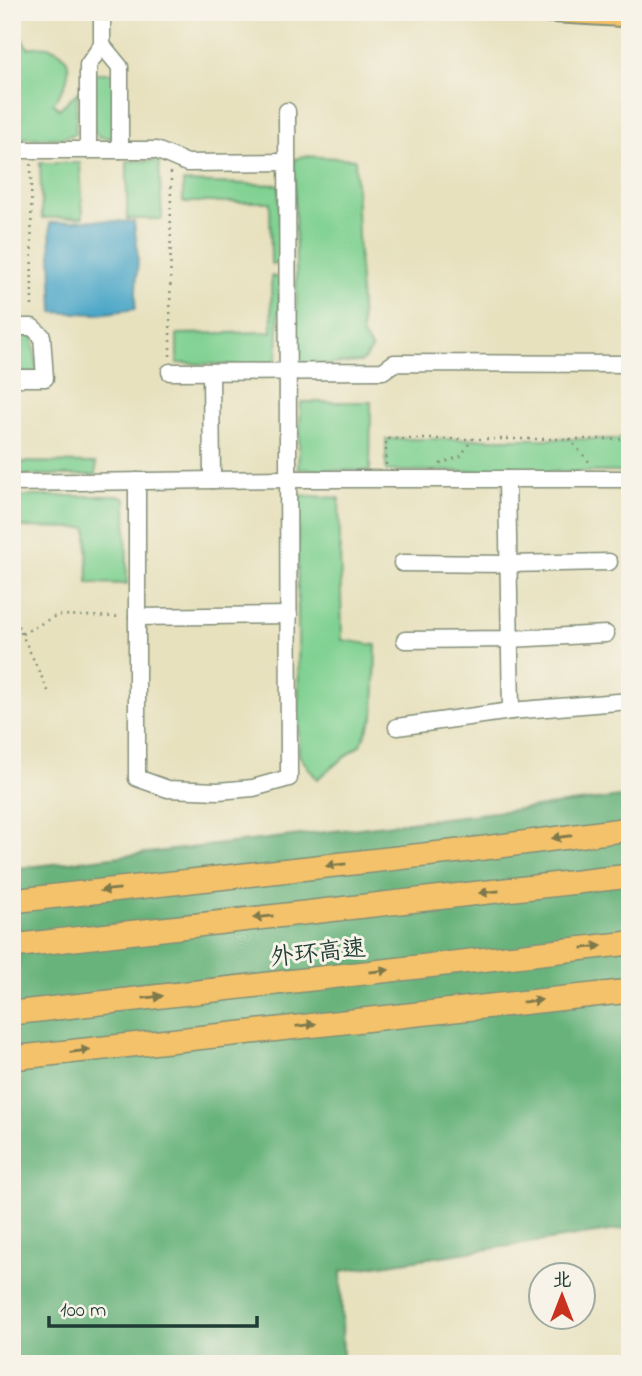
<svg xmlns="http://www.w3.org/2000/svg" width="642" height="1376" font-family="'Indie Flower','LXGW WenKai TC',sans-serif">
  <rect width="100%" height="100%" fill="#f7f3e8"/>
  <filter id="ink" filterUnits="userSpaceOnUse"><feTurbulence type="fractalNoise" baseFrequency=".0143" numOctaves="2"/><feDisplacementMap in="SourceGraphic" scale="14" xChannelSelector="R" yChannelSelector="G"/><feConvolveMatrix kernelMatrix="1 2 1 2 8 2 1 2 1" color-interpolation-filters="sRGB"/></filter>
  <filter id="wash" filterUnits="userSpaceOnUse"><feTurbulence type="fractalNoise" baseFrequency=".00686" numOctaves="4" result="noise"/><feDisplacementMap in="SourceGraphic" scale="28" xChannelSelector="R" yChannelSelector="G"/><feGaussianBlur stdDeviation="1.57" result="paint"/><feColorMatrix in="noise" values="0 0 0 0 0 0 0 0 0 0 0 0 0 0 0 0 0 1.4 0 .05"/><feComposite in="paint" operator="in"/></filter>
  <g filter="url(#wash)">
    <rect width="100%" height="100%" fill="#e7e1be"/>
    <g fill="#80d192" stroke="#508763" stroke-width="2">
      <path d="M19 34 28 48C35 47 44 45 51 48 80 57 67 87 53 103L59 109 78 92 75 134 62 138H12V35Z"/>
      <polygon points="91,73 117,73 113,138 99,137 91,127"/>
      <polygon points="303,156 355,159 362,334 372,350 362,362 298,366 294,160"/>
      <polygon points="127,161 159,161 162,219 127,219"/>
      <polygon points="40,163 80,163 83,217 42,218"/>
      <polygon points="183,182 279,185 280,264 271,264 270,202 183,202"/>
      <polygon points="271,276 280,278 277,357 271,366 177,363 177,334 272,332"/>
      <polygon points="12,336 33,336 37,374 12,373"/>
      <polygon points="301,402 371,402 370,471 298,469"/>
      <polygon points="386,439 630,439 630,472 386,471"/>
      <polygon points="12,462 96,463 96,475 12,475"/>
      <polygon points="297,495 339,498 342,640 376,645 374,716 360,745 317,779 299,755"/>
      <polygon points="12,496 119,496 126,499 127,584 88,583 87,528 12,527"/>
    </g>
    <polygon fill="#68b37c" stroke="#447858" stroke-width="2" points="630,796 630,1228 341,1271 343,1364 12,1364 12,869"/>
    <polygon fill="#48a6c7" stroke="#34727e" stroke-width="2" points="86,220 134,222 138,257 135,309 99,314 53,312 50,223"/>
  </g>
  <g filter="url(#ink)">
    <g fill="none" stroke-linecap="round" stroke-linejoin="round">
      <g stroke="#838f79" stroke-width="19">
        <g id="minor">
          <polyline points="102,45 120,67 120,150"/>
          <polyline points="12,150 156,150 187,163 287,162"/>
          <polyline points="88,150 88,65 102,45 102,12"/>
          <polyline points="12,327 32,327 42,336 45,378 12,378"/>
          <polyline points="170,372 383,371 394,363 630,364"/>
          <polyline points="211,372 212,480"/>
          <polyline points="507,479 511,711"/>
          <polyline points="137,481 137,778 168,789 218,791 253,788 289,778 287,111"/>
          <polyline points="12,483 288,479 630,479"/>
          <polyline points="402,563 508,564 609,562"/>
          <polyline points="137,617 289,615"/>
          <polyline points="405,640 510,639 606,634"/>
          <polyline points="397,727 511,711 630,701"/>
        </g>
      </g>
      <g stroke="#838f79" stroke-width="23">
        <polyline id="major" points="544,12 630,17"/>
      </g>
      <g stroke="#838f79" stroke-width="26">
        <g id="highway">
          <polyline points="12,901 469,850 630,829"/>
          <polyline points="12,946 630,876"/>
          <polyline points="12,1013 630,943"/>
          <polyline points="12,1058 630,991"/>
        </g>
      </g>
      <g stroke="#838f79" stroke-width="2.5" stroke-dasharray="2 5" stroke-linecap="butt">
        <polyline points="31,164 32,311"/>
        <polyline points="170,356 171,170"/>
        <polyline points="569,439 592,465"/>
        <polyline points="440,464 461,456 472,439"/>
        <polyline points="386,465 386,439 630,439"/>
        <polyline points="12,613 50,695"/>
        <polyline points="22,634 57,615 122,617"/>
      </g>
      <use href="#minor" stroke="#fff" stroke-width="16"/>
      <use href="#major" stroke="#f3c26a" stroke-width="19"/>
      <use href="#highway" stroke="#f3c26a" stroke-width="23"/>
    </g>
    <defs><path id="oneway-solid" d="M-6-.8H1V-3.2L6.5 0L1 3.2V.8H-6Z" transform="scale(1.75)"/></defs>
    <g fill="#7e794c">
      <use href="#oneway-solid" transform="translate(562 837) rotate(173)"/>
      <use href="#oneway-solid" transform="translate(336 865) rotate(174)"/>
      <use href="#oneway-solid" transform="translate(110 890) rotate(174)"/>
      <use href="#oneway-solid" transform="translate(489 892) rotate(174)"/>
      <use href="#oneway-solid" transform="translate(263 917) rotate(174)"/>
      <use href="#oneway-solid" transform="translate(592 947) rotate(-6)"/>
      <use href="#oneway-solid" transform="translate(379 971) rotate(-6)"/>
      <use href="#oneway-solid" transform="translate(153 997) rotate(-6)"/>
      <use href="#oneway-solid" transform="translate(532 1001) rotate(-6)"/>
      <use href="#oneway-solid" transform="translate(306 1025) rotate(-7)"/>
      <use href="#oneway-solid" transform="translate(80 1051) rotate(-7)"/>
    </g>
  </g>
  <g text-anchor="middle" stroke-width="6" stroke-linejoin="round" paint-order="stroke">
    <g font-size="24" fill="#1f3d34" stroke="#f7f3e8">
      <text transform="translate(318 952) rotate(-6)" y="8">外环高速</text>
    </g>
  </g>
  <rect width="642" height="1376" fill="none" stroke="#f7f3e8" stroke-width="42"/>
  <g transform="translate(562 1296)"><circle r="33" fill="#f7f3e8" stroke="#a1aaa0" stroke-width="2"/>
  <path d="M0-5L12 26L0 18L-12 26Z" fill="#c8321e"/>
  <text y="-10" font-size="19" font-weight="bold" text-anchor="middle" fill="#1f3d34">北</text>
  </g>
  <path d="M49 1316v10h208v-10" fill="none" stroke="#1f3d34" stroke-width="3.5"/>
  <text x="60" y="1316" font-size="21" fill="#1f3d34" stroke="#f7f3e8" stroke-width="5" paint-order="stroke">100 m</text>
</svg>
